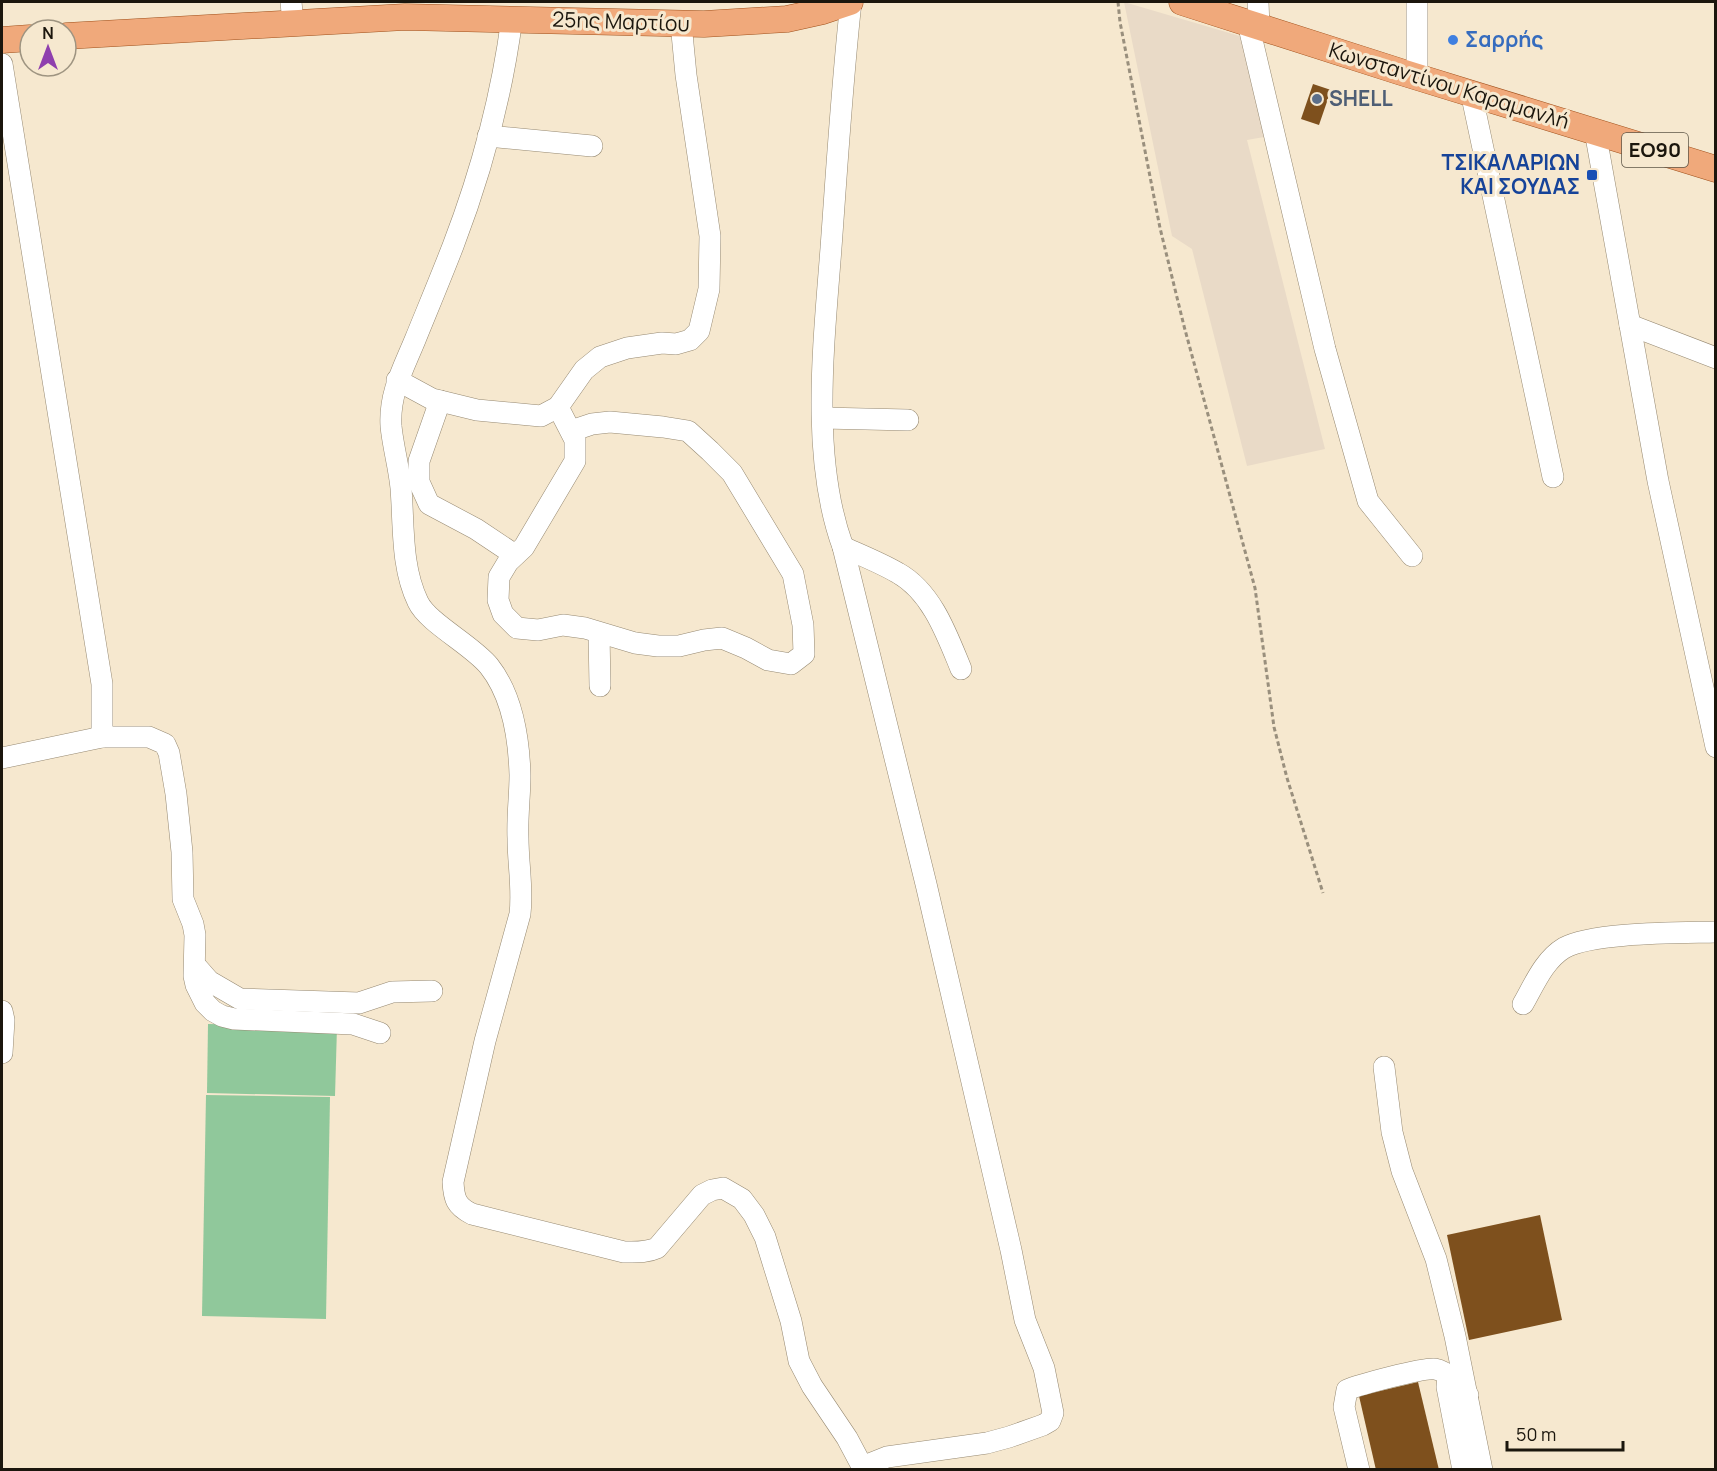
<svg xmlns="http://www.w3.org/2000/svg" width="1717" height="1471" font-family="Manrope,sans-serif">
  <rect width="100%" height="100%" fill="#f6e8cf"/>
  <polygon fill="#e9dac7" points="1124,2 1243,37 1264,137 1247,140 1325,449 1247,466 1192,249 1172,236"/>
  <g fill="#90c89b">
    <polygon points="208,1024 337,1027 335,1096 207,1093"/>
    <polygon points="206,1095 330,1097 326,1319 202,1316"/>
  </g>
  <g fill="#7e501d">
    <polygon points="1313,84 1331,90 1319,125 1301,119"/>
    <polygon points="1540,1215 1562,1320 1469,1340 1447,1235"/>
    <polygon points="1418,1382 1439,1470 1376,1470 1359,1396"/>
  </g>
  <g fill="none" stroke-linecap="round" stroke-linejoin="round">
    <g stroke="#968972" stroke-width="22">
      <g id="minor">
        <polyline points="291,2 293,23"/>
        <path d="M851 2C842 83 837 166 831 248 824 342 810 457 843 547L926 884 1011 1250 1025 1320 1044 1368 1053 1413 1050 1421 1043 1425 1009 1437 987 1443 887 1457 862 1467"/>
        <polyline points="1258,2 1259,27"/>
        <polyline points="1417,2 1417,77"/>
        <path d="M512 18C502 95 481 173 453 246 441 277 428 308 415 340 403 369 389 394 391 426 393 447 399 467 401 488 404 526 401 567 418 602 428 623 472 645 489 666 512 695 519 739 520 775 520 796 517 817 518 838 518 864 523 888 520 914L485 1041 453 1182C454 1199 456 1206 472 1214L624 1252C636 1252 646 1253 657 1248L702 1195 712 1190 723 1188 742 1199 754 1215 765 1237 791 1321 799 1361 812 1386 847 1438 864 1470"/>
        <polyline points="1248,23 1325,349 1368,501 1412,556"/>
        <polyline points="2,64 102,684 102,737"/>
        <polyline points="1471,92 1553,477"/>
        <polyline points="1595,131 1658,481 1716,747"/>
        <polyline points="488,136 592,146"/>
        <polyline points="1630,325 1716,358"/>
        <polyline points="397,380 432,399 477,410 541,416 558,407 584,370 600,357 627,348 662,343 676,344 690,340 699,331 709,289 710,236 686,75 681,23"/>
        <polyline points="440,401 419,461 419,482 429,504 476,529 515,555"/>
        <polyline points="558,407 575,440 575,461 524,547 508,562 499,577 498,600 503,614 517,628 538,630 563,625 585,628 635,643 658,646 679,646 704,640 722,638 746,648 768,660 791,664 804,654 803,625 793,574 732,473 710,451 688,431 663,427 610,422 592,424 571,431"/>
        <polyline points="823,418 908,420"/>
        <path d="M843 547C861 555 881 563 898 573 932 592 947 635 961 669"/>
        <polyline points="599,633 600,686"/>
        <polyline points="2,758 102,737 149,737 165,744 169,753 176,794 182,852 183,899 193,924 195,935 194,976 196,985 205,1003 213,1011 222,1016 234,1019 353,1024 380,1033"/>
        <polyline points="195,965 209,981 240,999 359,1003 392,992 432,991"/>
        <path d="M1523 1004C1534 985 1544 960 1564 948 1593 932 1679 933 1716 932"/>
        <polyline points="2,1011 4,1020 2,1053"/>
        <polyline points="1384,1067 1392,1132 1402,1171 1436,1259 1455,1336 1482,1470"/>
        <polyline points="1448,1376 1447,1387 1463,1470"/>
        <path d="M1359 1470 1344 1407 1347 1390C1358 1385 1425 1367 1435 1369 1449 1372 1459 1385 1468 1395"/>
      </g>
    </g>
    <g stroke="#9f501b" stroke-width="27">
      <g id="major">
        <polyline points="1182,2 1401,72 1716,169"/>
        <polyline points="66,36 405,17 704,24 787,19 823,11 850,2"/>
        <polyline points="2,40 30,38"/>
      </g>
    </g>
    <polyline stroke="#998f7d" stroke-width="3" stroke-dasharray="4.5 3" stroke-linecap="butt" points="1118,2 1120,22 1160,228 1184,326 1255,588 1274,727 1287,778 1323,893"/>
    <use href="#minor" stroke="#fff" stroke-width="21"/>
    <use href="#major" stroke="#f0a97b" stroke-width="26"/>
  </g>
  <circle fill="#3f7fe0" stroke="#f6e8cf" stroke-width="2" cx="1453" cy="40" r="6"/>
  <circle fill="#5c6f8a" stroke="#f6e8cf" stroke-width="2" cx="1317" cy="99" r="6"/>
  <rect fill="#1a4fb4" stroke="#f6e8cf" stroke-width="2" x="1586" y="169" width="12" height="12" rx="3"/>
  <g text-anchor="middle" stroke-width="6" stroke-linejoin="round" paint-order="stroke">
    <rect fill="#f6e8cf" stroke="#5d5547" stroke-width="1.5" x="1622" y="133" width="66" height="34" rx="4.5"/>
    <g font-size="20" font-weight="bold" fill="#1b160d">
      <text x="1655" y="157">ΕΟ90</text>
    </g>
    <g font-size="21" fill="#1b160d" stroke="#f6e8cf">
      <text transform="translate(621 22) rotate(2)" y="7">25ης Μαρτίου</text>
      <text transform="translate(1449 86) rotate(17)" y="7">Κωνσταντίνου Καραμανλή</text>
    </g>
    <g font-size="21" font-weight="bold" fill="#366cbe" stroke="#f6e8cf" text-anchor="start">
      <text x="1465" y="47">Σαρρής</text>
    </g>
    <g font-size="21" font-weight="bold" fill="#4e5e75" stroke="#f6e8cf" text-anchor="start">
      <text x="1329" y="106">SHELL</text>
    </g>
    <g font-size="21" font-weight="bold" fill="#164399" stroke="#f6e8cf" text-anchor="end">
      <text x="1580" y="170">ΤΣΙΚΑΛΑΡΙΩΝ<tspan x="1580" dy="24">ΚΑΙ ΣΟΥΔΑΣ</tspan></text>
    </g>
  </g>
  <rect width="1717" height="1471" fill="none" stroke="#1b160d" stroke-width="6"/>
  <g transform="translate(48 48)"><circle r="28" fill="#f6e8cf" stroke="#9e9481" stroke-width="1.5"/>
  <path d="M0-4.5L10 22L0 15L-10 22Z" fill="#8f3fae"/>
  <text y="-9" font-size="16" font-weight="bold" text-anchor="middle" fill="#1b160d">N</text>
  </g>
  <path d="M1507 1441v9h116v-9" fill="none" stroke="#1b160d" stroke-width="3"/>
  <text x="1516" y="1441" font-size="18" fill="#1b160d" stroke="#f6e8cf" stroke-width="4.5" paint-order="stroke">50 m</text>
</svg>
